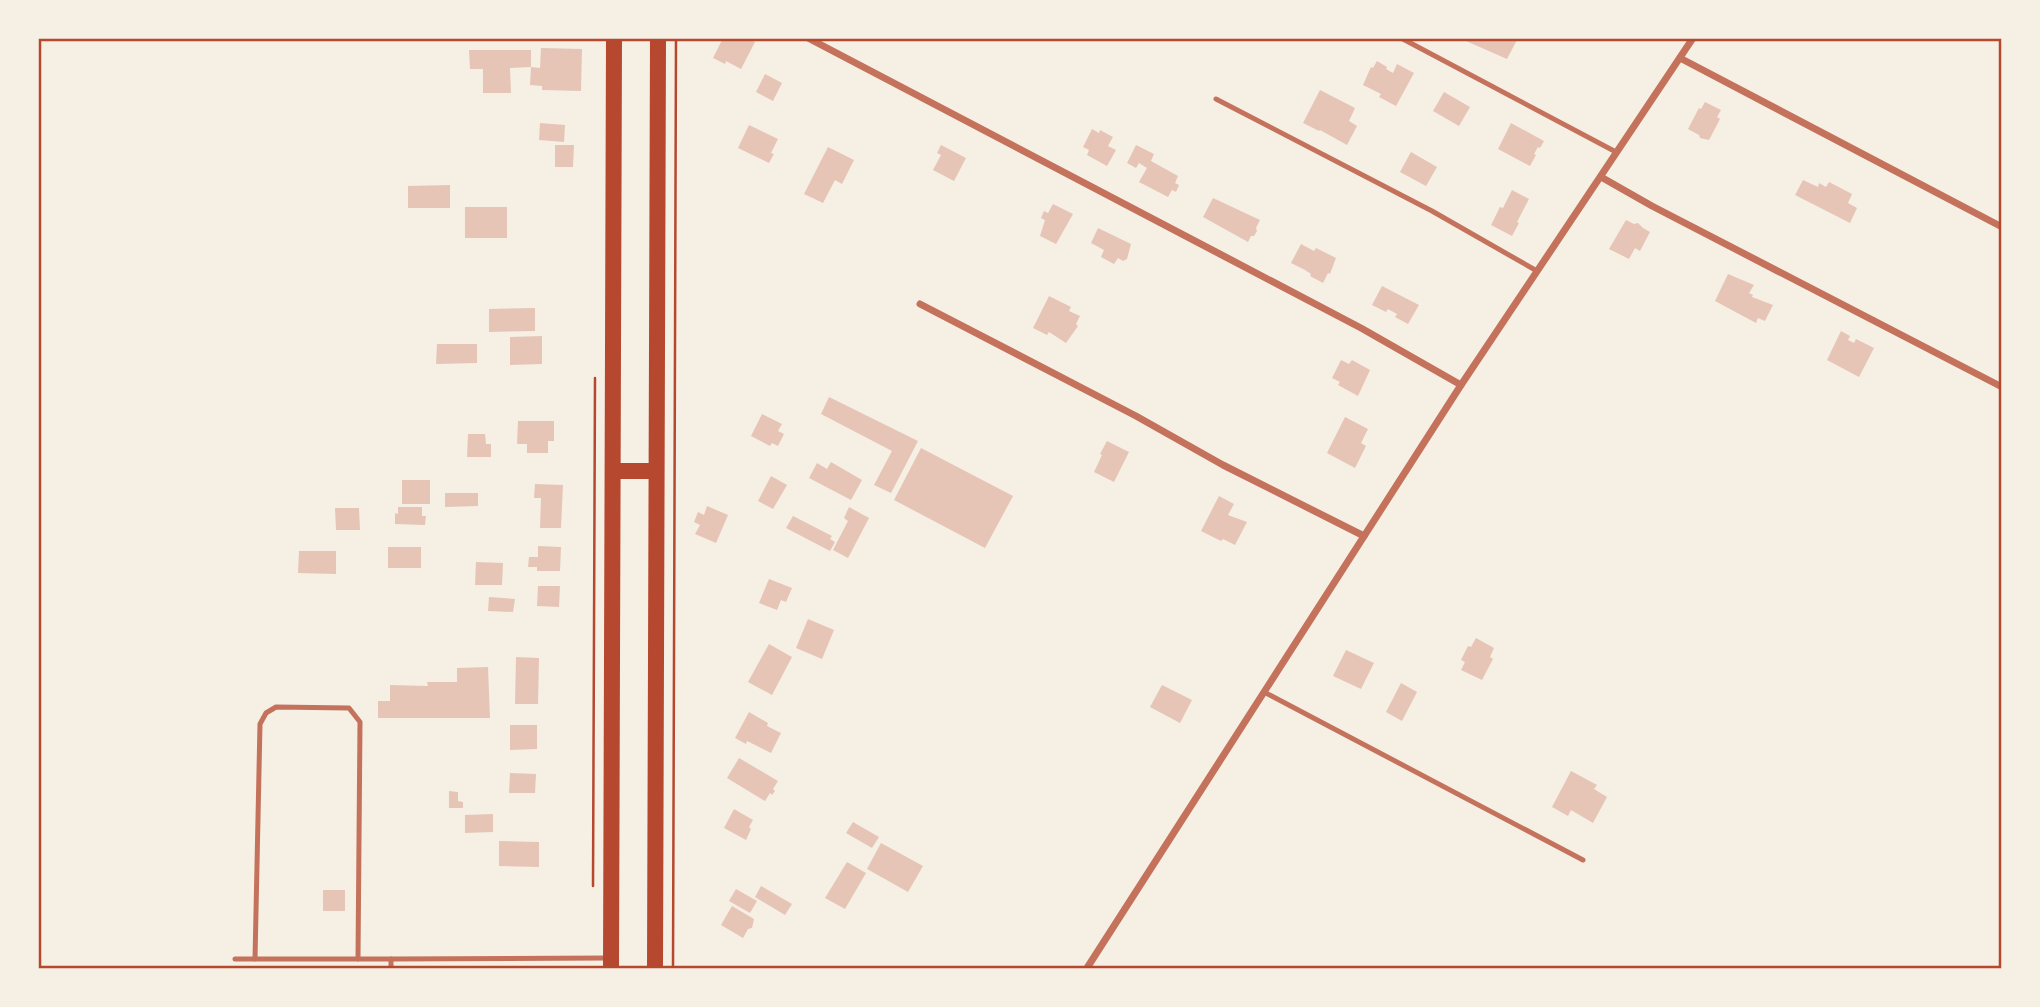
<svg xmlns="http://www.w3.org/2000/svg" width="2040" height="1007" font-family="'Roboto Condensed',sans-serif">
  <rect width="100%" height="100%" fill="#f6efe4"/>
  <g fill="#e6c5b7">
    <polygon points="723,38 748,38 755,42 741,69 726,61 725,64 713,58"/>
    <polygon points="1467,38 1518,38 1507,59 1466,41"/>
    <polygon points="541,48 582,49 581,91 542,90 542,86 530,85 531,67 540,68"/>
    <polygon points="469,50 531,50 531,67 510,68 511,93 483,93 483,69 470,69"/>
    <polygon points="1377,61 1387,67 1386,69 1393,73 1397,64 1414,73 1396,106 1379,97 1381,94 1363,85 1371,67 1373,68"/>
    <polygon points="765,74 782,83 773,101 756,92"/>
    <polygon points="1320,90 1355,108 1349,121 1357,126 1347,145 1320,130 1319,131 1303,123"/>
    <polygon points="1444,92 1470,107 1459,126 1433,111"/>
    <polygon points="1705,102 1721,110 1717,117 1720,119 1709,140 1700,138 1699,135 1688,129 1699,108 1701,109"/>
    <polygon points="540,123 565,125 564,142 539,140"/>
    <polygon points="1511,123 1544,141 1540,148 1538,147 1534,154 1536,155 1530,166 1498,149"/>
    <polygon points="749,125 778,139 771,153 774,154 769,163 738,148"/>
    <polygon points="1092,129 1099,133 1100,130 1113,137 1108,146 1116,150 1107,166 1087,155 1089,150 1083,147"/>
    <polygon points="555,145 574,145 573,167 555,167"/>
    <polygon points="941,145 966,158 954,181 933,170 941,155 937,153"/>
    <polygon points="1136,145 1154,154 1151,161 1178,176 1175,183 1179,185 1176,192 1172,190 1168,197 1139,182 1147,168 1139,163 1136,168 1127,163"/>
    <polygon points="828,147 854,160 842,184 835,180 823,203 804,194"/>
    <polygon points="1411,152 1437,167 1426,186 1400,172"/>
    <polygon points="1803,180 1818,187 1819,183 1826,187 1829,182 1852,194 1848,203 1857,208 1850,223 1795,195"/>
    <polygon points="450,185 450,208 408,208 408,186"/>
    <polygon points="1512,190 1529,199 1517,222 1519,223 1512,236 1491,225 1500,207 1503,208"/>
    <polygon points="1213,198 1260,220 1256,228 1257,231 1254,236 1251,236 1248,242 1203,217"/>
    <polygon points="1053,204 1073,214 1056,244 1040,236 1045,220 1041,218 1044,211 1048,213"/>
    <rect x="465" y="207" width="42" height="31"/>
    <polygon points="1626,220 1634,224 1638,223 1643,228 1650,232 1640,251 1635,248 1629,259 1609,249"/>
    <polygon points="1098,228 1131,244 1127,259 1123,261 1118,258 1114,264 1101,257 1104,250 1091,243"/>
    <polygon points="1301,244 1314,251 1316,248 1336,258 1330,274 1328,273 1323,283 1310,276 1311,274 1305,270 1291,263"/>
    <polygon points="1728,274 1754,285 1749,293 1753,295 1752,297 1773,305 1765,321 1758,318 1756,323 1715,301"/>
    <polygon points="1382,286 1419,305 1408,324 1395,317 1397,314 1388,309 1386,312 1372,305"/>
    <polygon points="1049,296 1071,307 1069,311 1080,316 1076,324 1078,326 1066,343 1049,332 1047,335 1033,328"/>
    <polygon points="535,308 535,331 489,332 489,309"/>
    <polygon points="1841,331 1850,336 1848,340 1854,343 1856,339 1874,348 1859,377 1827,360"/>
    <polygon points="542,336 542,364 510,365 510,337"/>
    <polygon points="437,344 477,344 477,363 436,364"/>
    <polygon points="1341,360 1349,364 1352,360 1370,370 1358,396 1338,385 1340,382 1332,378"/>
    <polygon points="829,397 918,441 891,493 874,485 892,451 821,414"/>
    <polygon points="762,414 782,424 778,431 784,434 778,446 772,443 770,446 751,436"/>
    <polygon points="1345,417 1368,429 1361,443 1366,446 1355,468 1327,453"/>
    <polygon points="518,421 554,421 554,441 548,441 548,453 527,453 527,444 517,444"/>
    <polygon points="468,434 485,434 486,444 491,444 491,457 467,457"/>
    <polygon points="1107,441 1129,452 1114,482 1094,472 1102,455 1100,454"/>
    <polygon points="921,448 1013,496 985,548 894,500"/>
    <polygon points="831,462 862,480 851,500 809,478 817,463 827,469"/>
    <polygon points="771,476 787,485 773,509 758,501"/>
    <rect x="402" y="480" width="28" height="24"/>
    <polygon points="535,484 563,485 561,528 540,528 541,498 534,498"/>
    <polygon points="445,493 478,493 478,506 445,507"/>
    <polygon points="1219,496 1234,504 1228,515 1247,522 1235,545 1223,539 1221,541 1201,531"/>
    <polygon points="707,506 728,515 716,543 695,534 700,525 694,522 698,512 704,515"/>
    <polygon points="398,507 422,507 422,516 426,516 425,525 395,524 395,513 398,514"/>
    <polygon points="849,507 869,518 848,558 833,550 848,521 844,518"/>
    <polygon points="335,508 359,508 360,530 336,530"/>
    <polygon points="793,516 832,536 830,539 835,542 830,551 786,528"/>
    <polygon points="538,546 561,547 560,571 537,571 537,567 528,567 529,557 538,557"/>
    <rect x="388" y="547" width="33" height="21"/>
    <polygon points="299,551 336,551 336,574 298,573"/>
    <polygon points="476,562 503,563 502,585 475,585"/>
    <polygon points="769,579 792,588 786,602 781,600 777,610 759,603"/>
    <polygon points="538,586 560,586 559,607 537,606"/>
    <polygon points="489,597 515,599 513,612 488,611"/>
    <polygon points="808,619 834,630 822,659 796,648"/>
    <polygon points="1476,638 1494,648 1490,657 1493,659 1482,680 1461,670 1465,662 1461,660 1468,646 1471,647"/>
    <polygon points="769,644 792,657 772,695 748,682"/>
    <polygon points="1346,650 1374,663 1361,689 1333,676"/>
    <polygon points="516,657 539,658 538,704 515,704"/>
    <polygon points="488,667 490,718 378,718 378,701 390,701 390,685 428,686 427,682 457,682 457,668"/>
    <polygon points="1401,683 1417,692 1402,721 1386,712"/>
    <polygon points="1162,685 1192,700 1180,723 1150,707"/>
    <polygon points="749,712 768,723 767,726 781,733 771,753 747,741 746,744 735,738"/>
    <polygon points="510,725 537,725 537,749 510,750"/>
    <polygon points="739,758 778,781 773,789 775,791 772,795 770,793 765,801 727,778"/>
    <polygon points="1571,771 1597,785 1594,789 1607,797 1593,823 1571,810 1568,816 1552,807"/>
    <polygon points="510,773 536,774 535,793 509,793"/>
    <polygon points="449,791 458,792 458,801 463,802 463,808 449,808"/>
    <polygon points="734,809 753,820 749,827 751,829 746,840 724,828"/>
    <polygon points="493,814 493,832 465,833 465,815"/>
    <polygon points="853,822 879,837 872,848 846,833"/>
    <polygon points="499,841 539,842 539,867 499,866"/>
    <polygon points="881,843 923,866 908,892 867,869"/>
    <polygon points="847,862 866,873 845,909 825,898"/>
    <polygon points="761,886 792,904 785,915 755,897"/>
    <polygon points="736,889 757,901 750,913 729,901"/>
    <rect x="323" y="890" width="22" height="21"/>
    <polygon points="732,906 754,919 752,928 748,929 743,938 721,925"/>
  </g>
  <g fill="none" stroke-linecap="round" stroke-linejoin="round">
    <g stroke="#b5482f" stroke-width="2.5">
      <polyline points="593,886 595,378"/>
      <polyline points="673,968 676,38"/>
    </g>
    <g stroke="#c5725c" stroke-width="5">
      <polyline points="1401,38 1616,152"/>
      <polyline points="1216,99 1432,211 1537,271"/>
      <polyline points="1264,692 1583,860"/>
      <polyline points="235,959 391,959"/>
      <polyline points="255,959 260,724 266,713 276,707 349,708 360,722 358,959"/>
      <polyline points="391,968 391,959 609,958"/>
    </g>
    <g stroke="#c5725c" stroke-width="7">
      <polyline points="808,38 1361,328 1461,385"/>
      <polyline points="1680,58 2002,227"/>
      <polyline points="1601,177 1652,206 2002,387"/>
      <polyline points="920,304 1136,416 1223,465 1364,536"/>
      <polyline points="1087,968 1461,385 1693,38"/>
    </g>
    <g stroke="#b5482f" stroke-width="16">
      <polyline points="613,471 656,471"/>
      <polyline points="611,968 614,38"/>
      <polyline points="655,968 658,38"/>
    </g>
  </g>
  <rect width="2040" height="1007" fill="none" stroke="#f6efe4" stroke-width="80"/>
  <rect x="40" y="40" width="1960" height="927" fill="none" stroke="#b5482f" stroke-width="2.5"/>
</svg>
